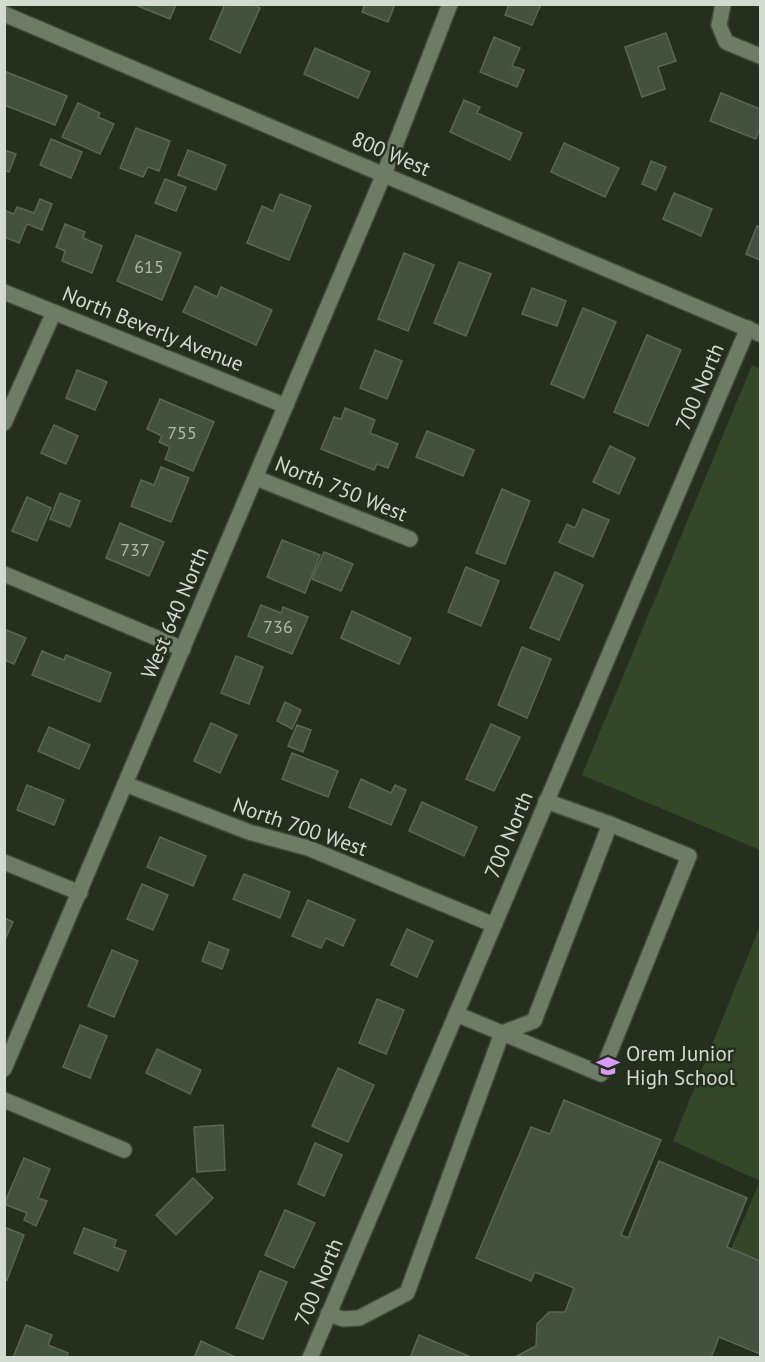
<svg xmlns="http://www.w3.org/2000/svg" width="765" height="1362" font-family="'PT Sans',sans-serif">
  <rect width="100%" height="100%" fill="#242f1e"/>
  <g fill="#354729">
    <polygon points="752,365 760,369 760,850 582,775"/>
    <polygon points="760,926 760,1268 728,1256 760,1181 673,1141"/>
  </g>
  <g fill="#45513f" stroke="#5a6653" stroke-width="1.5">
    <polygon points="133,4 176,4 170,19"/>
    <polygon points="225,4 253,4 260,8 240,53 210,39"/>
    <polygon points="365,4 395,4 388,22 362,12"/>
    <polygon points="509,4 541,4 532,25 505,15"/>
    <polygon points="666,33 676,61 658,67 665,89 642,97 625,47"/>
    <polygon points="494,37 520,48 512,66 524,70 517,87 480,72"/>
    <polygon points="315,48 370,72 358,98 304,74"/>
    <polygon points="4,71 67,96 55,125 4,105"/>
    <polygon points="721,93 760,109 760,127 756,139 710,121"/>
    <polygon points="464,100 480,107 477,113 522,133 510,160 450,132"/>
    <polygon points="78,103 100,113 98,117 114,124 100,154 62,137"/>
    <polygon points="136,128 170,141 159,171 148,167 143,177 120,168"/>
    <polygon points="51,139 82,152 71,178 40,165"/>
    <polygon points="564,143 619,168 605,197 551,172"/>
    <polygon points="4,150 16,154 9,172 4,170"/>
    <polygon points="188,150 226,165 216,190 178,175"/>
    <polygon points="651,161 666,167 656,190 642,184"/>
    <polygon points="165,179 186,187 176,211 155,203"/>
    <polygon points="674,193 712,209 701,236 663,219"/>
    <polygon points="280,194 311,206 289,260 247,243 262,206 273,211"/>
    <polygon points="40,199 52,204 42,230 27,224 19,243 4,237 4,210 14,214 17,207 34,213"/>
    <polygon points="65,224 85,232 83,238 102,246 92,273 62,261 65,251 56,247"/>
    <polygon points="757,226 760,227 760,260 746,254"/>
    <polygon points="136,235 181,253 162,300 117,281"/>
    <polygon points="404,253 434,265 408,331 378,319"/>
    <polygon points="459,262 491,274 466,336 434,323"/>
    <polygon points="195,286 217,297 221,287 272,310 256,345 183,312"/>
    <polygon points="532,288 566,301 557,326 522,314"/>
    <polygon points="583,308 616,322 584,398 551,384"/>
    <polygon points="647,335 681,350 648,426 614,412"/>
    <polygon points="375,350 402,361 387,399 360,388"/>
    <polygon points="77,370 107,382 95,410 66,398"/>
    <polygon points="160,399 214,422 193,471 165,459 170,447 159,442 162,436 147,429"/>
    <polygon points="345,408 375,420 370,433 398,444 388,468 377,464 374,470 321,449 334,417 341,419"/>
    <polygon points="54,425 78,436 66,464 41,453"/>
    <polygon points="427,431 474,450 463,476 416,457"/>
    <polygon points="610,446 635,458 619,494 593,482"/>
    <polygon points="161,467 189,478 171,522 131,506 141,480 154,485"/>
    <polygon points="502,489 530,501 505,564 476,553"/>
    <polygon points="60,493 80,501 70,527 50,519"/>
    <polygon points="27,497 51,508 37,541 12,531"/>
    <polygon points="583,509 609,520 593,557 559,542 567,524 575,528"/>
    <polygon points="120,523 164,542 149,576 106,558"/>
    <polygon points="282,540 320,555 305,593 267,577"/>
    <polygon points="324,552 353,564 341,591 312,579"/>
    <polygon points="466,567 499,581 481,626 448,612"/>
    <polygon points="555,572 583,585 559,640 530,628"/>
    <polygon points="261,605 281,613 283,607 308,617 292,654 248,636"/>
    <polygon points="352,611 411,638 399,664 341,638"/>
    <polygon points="4,629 26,638 14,664 4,660"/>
    <polygon points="522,647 551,659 527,718 498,705"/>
    <polygon points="42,651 64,660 66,655 111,673 100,702 32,675"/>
    <polygon points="236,656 263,667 249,704 221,693"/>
    <polygon points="285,702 301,710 292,729 277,721"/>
    <polygon points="211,723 237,735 220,773 194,761"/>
    <polygon points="491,724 520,737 494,791 466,779"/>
    <polygon points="297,725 311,730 303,752 288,746"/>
    <polygon points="49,727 90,745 79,769 38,751"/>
    <polygon points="292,753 338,771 328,797 282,779"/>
    <polygon points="361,779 391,793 395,785 406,790 391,825 349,807"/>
    <polygon points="27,785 64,800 54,825 17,810"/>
    <polygon points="422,802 477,827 464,856 409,831"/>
    <polygon points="160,837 206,856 193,886 147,867"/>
    <polygon points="244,874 290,892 280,918 233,899"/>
    <polygon points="142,884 168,895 153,930 127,919"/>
    <polygon points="308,900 355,920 343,946 326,938 321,948 292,936"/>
    <polygon points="4,918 13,922 4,942"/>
    <polygon points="407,929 433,941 417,977 391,965"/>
    <polygon points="209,942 229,950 222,969 202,961"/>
    <polygon points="112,950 138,961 114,1017 88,1006"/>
    <polygon points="377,999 404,1010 386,1054 359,1043"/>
    <polygon points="80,1025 107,1036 90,1078 63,1067"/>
    <polygon points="157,1049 201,1070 190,1094 146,1073"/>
    <polygon points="338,1068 374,1085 348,1142 312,1126"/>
    <polygon points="564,1100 661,1140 621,1235 628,1238 659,1161 747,1198 727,1247 760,1261 760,1354 719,1337 711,1358 513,1358 536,1346 537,1324 549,1312 565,1312 574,1288 535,1272 531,1281 476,1258 531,1127 550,1134"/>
    <polygon points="223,1125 225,1170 197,1172 194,1127"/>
    <polygon points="315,1143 342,1155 324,1196 298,1184"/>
    <polygon points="24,1158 50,1169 38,1198 47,1201 36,1226 24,1220 27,1213 4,1204"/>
    <polygon points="193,1178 213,1198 176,1235 156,1215"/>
    <polygon points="285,1210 315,1223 294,1268 265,1255"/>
    <polygon points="4,1227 24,1235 7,1280 4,1278"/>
    <polygon points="84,1228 116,1240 114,1247 126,1251 118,1271 74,1253"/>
    <polygon points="260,1271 287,1282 263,1339 236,1328"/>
    <polygon points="26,1325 52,1335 48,1345 68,1353 67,1358 13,1358"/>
    <polygon points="419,1335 473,1358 410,1358"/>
    <polygon points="201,1341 237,1358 194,1358"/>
  </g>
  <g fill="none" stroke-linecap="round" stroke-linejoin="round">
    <g stroke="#404a3b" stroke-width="18">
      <g id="minor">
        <polyline points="723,4 719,25 726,42 760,56"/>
        <polyline points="4,14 760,334"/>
        <polyline points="4,292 286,406"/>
        <polyline points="4,423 54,312"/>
        <polyline points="256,478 410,539"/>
        <polyline points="4,574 183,649"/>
        <polyline points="125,784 249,832 308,848 494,925"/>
        <polyline points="4,862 80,893"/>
        <polyline points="502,1033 601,1074 689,856 610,824"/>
        <polyline points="502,1033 534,1021 610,824 546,801"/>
        <polyline points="4,1069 384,174 450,4"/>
        <polyline points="4,1100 124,1150"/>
        <polyline points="328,1314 343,1319 359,1318 407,1293 502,1033 456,1014"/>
        <polyline points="310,1358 748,328"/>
      </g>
    </g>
    <use href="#minor" stroke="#6e7b67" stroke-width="15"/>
  </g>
  <defs>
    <g id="school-bare" transform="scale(1.8)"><path d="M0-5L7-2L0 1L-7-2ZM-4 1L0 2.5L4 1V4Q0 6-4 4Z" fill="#d99af7" stroke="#242f1e" stroke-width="2.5" paint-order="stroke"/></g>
  </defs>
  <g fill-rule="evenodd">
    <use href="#school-bare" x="608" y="1066"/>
  </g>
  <g text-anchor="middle" stroke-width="5" stroke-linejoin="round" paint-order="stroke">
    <g font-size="18" fill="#b0b8ab">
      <text x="149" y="273">615</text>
      <text x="182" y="439">755</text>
      <text x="135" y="556">737</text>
      <text x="278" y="633">736</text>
    </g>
    <g font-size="21" fill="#d3dacf" stroke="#242f1e">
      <text transform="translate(391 154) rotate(23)" y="7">800 West</text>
      <text transform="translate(153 329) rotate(22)" y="7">North Beverly Avenue</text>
      <text transform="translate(700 387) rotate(-67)" y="7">700 North</text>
      <text transform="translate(341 489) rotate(22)" y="7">North 750 West</text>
      <text transform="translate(175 613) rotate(-67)" y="7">West 640 North</text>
      <text transform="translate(300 827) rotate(19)" y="7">North 700 West</text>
      <text transform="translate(509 835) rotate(-67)" y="7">700 North</text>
      <text transform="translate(319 1282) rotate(-67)" y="7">700 North</text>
    </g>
    <g font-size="21" fill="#d3dacf" stroke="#242f1e" text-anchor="start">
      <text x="626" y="1061">Orem Junior<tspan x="626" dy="24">High School</tspan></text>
    </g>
  </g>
  <rect width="765" height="1362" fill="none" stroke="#d3dacf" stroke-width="12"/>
</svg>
